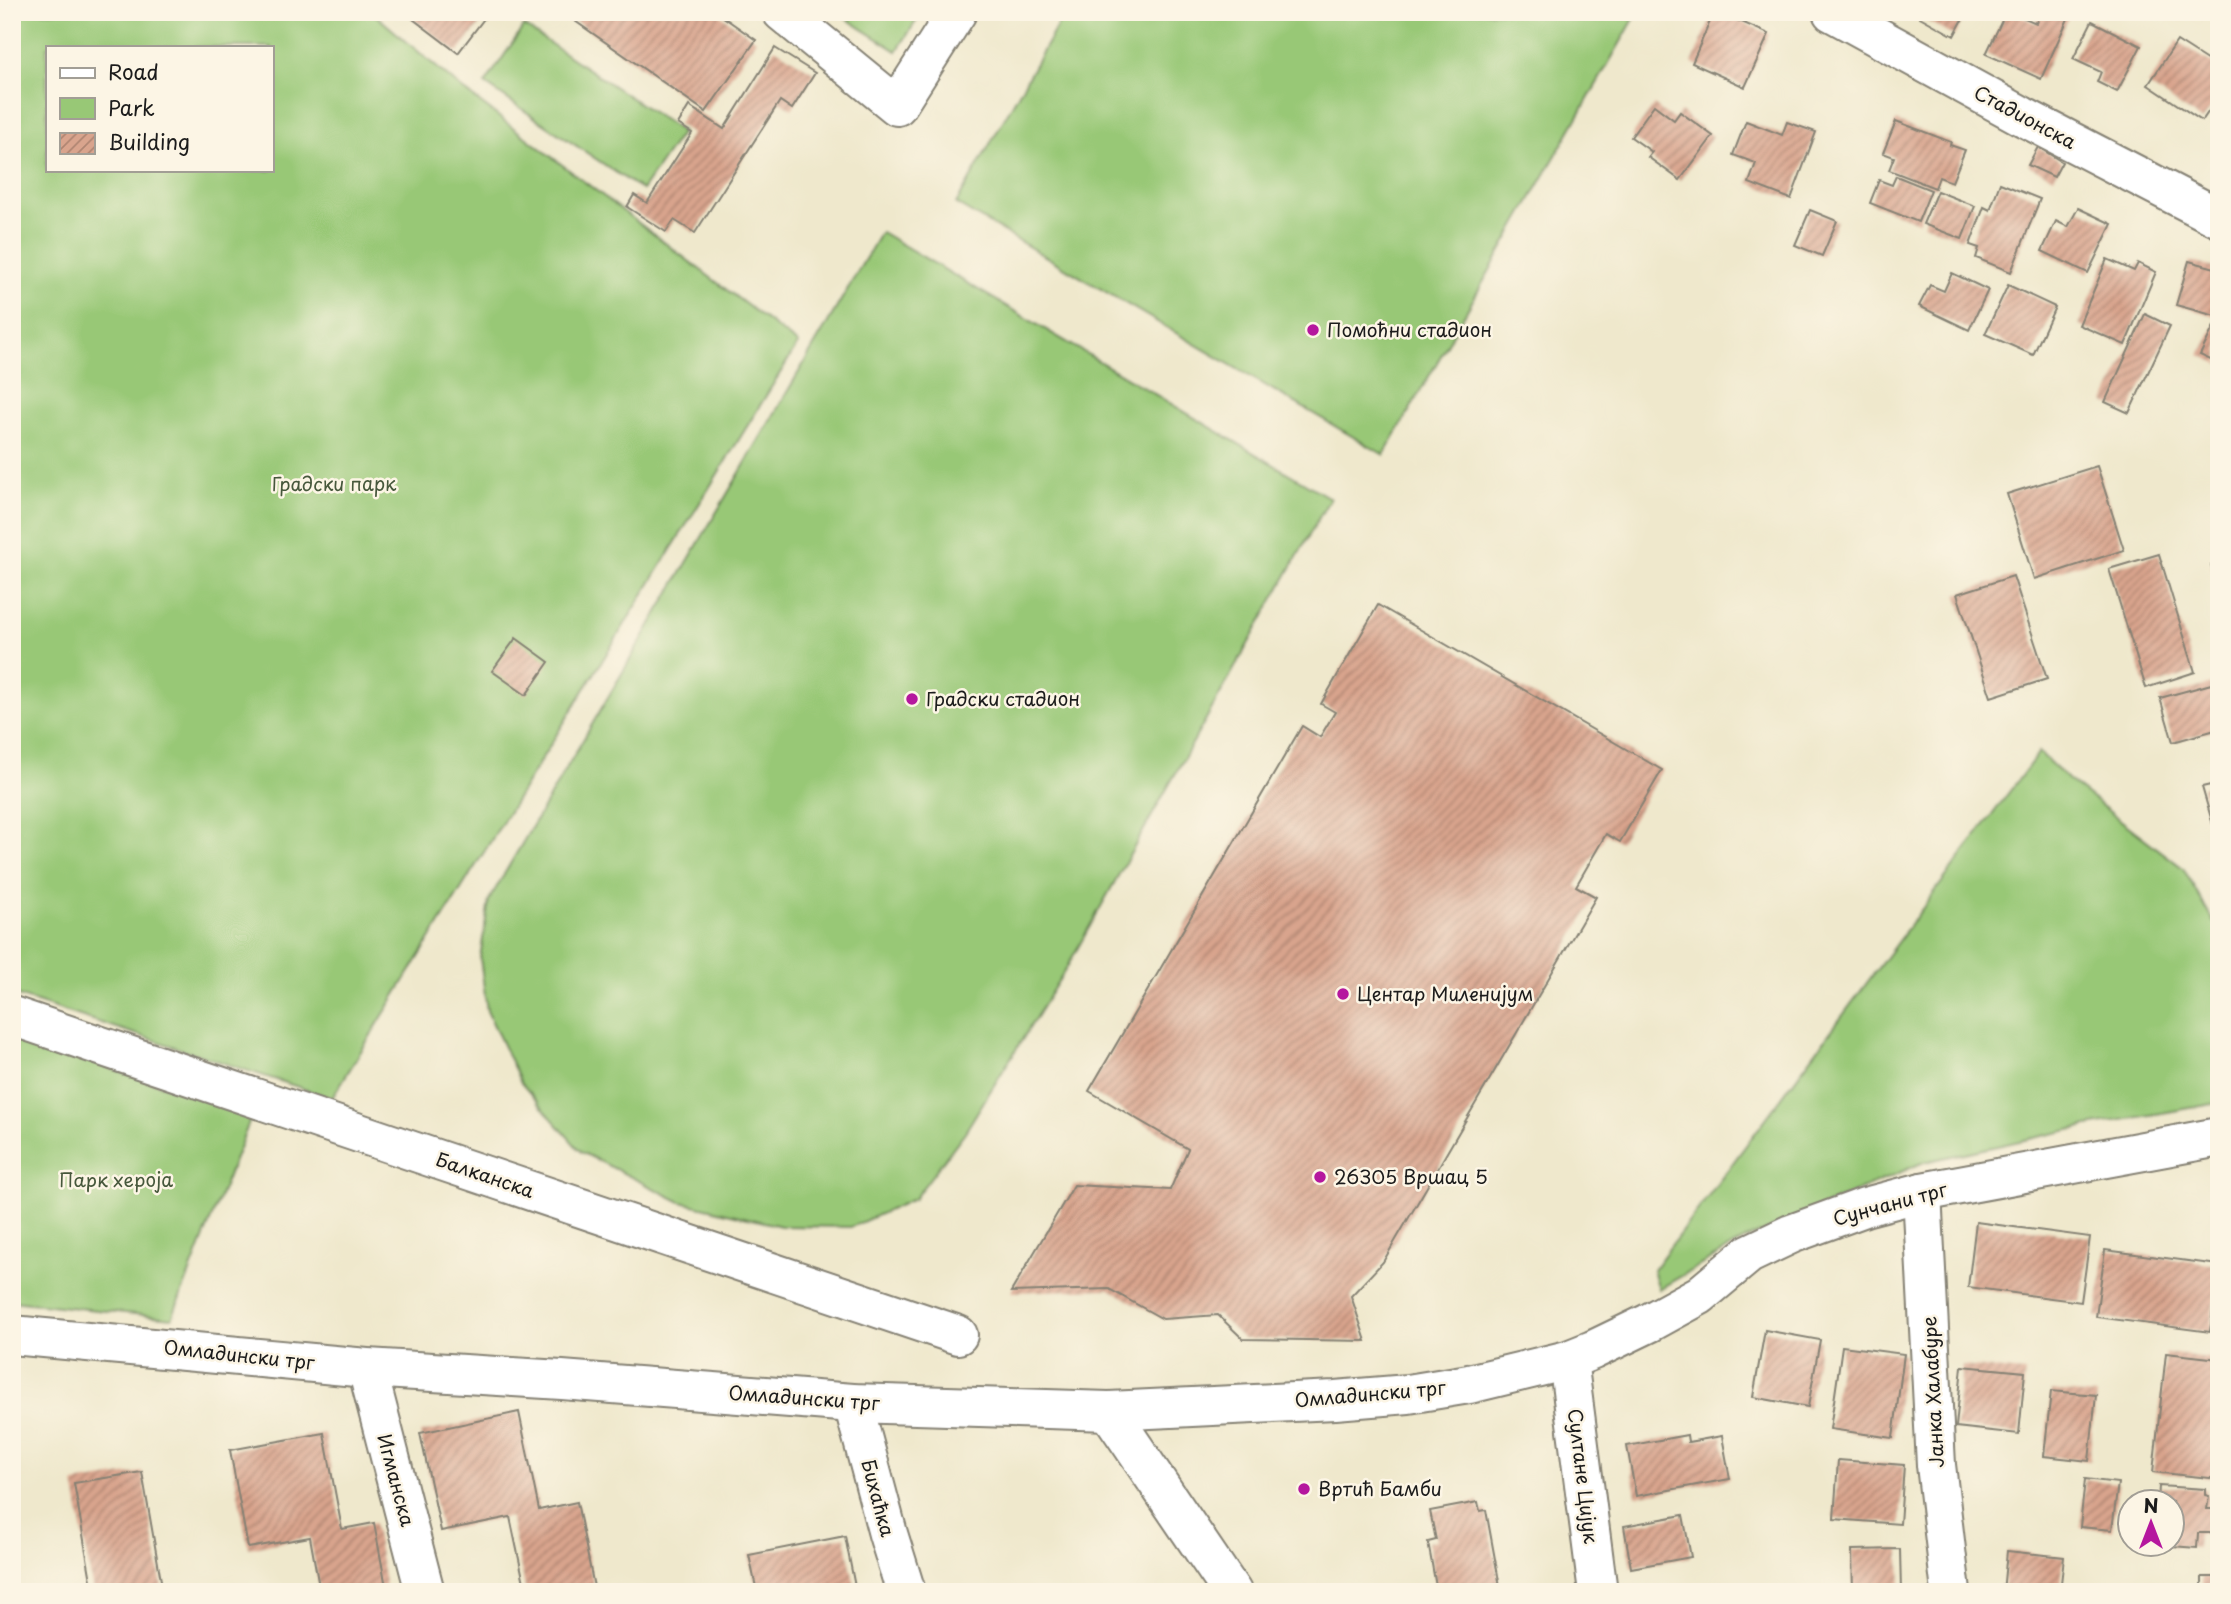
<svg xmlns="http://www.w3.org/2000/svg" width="2231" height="1604" font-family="'Playpen Sans',sans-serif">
  <defs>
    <pattern id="building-hatch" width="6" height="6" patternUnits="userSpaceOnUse" patternTransform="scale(1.75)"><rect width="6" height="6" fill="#d9a48d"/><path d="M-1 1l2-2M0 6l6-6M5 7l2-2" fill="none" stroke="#af8572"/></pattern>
  </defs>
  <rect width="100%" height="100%" fill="#fcf5e5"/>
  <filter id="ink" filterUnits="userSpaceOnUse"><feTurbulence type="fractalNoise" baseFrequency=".0143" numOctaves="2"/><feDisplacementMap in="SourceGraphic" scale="14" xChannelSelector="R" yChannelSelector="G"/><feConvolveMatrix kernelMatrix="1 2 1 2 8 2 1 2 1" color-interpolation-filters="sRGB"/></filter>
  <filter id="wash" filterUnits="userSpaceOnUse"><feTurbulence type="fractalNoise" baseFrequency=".00686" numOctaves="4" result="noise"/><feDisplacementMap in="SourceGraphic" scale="28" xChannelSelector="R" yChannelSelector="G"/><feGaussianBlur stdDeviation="1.57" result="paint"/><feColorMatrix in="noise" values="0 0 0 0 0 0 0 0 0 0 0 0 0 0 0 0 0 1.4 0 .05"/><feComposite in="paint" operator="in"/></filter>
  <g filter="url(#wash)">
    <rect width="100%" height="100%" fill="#efe8cc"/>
    <g fill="#98c876" stroke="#5a7249" stroke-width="2" fill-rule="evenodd">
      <path d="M12 12H372L461 88 798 344 332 1098 12 994ZM47 47H271V170H47Z"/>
      <polygon points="836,12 922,12 897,51"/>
      <polygon points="1065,12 1638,12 1384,455 956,204"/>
      <polygon points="524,26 682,132 642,190 485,84"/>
      <polygon points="881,232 1330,498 1067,967 965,1132 914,1199 851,1227 781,1226 681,1202 581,1152 521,1083 487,1011 480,958 489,900"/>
      <polygon points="2039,752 2068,780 2183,868 2219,931 2219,1103 2088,1126 1924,1162 1744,1240 1659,1289 1653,1270"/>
      <polygon points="12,1036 252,1115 172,1318 12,1301"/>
    </g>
    <g id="blocks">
      <g fill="url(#building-hatch)">
        <polygon points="418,12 489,12 458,53 413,19"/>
        <polygon points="562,12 716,12 756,40 706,112"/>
        <polygon points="1714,12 1719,12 1769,34 1745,87 1692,63"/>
        <polygon points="1911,12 1967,12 1954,36"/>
        <polygon points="2006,12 2011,12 2036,23 2041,12 2071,12 2041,79 1986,54"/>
        <polygon points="2092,21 2141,46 2117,92 2097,82 2101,72 2073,59"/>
        <polygon points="2177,41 2213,64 2219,55 2219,96 2202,121 2148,85"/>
        <polygon points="775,48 815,73 792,109 780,101 695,233 674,220 666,232 627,207 634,195 647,203 692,133 678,124 689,106 724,129"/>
        <polygon points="1654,105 1674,120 1680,112 1713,136 1680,180 1648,157 1652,152 1631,137"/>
        <polygon points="1746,121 1782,135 1787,122 1816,132 1791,199 1749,183 1756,163 1733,155"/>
        <polygon points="1896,121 1951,142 1950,145 1965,150 1952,182 1939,177 1935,188 1889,170 1894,157 1883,153"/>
        <polygon points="2038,147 2062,162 2054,177 2028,165"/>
        <polygon points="1896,176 1931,190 1918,222 1870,203 1879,180 1892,185"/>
        <polygon points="2000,183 2040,199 2011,272 1976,258 1979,248 1970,245 1984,207 1990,210"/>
        <polygon points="1937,191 1975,206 1962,239 1923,224"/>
        <polygon points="2078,208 2112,224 2088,273 2042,251 2056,221 2068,227"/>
        <polygon points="1810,210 1837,221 1822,256 1795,245"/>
        <polygon points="2107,259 2134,271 2138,263 2156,272 2125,345 2079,325"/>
        <polygon points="2189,261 2219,269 2219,317 2176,305"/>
        <polygon points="1952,273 1988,290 1969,330 1919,306 1930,285 1944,291"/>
        <polygon points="2008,285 2055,307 2033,355 1985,334"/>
        <polygon points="2145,314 2170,326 2129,413 2105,402"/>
        <polygon points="2215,324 2219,326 2219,364 2200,355"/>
        <polygon points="2097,466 2124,550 2034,579 2007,494"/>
        <polygon points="2159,554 2195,672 2146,688 2109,569"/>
        <polygon points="2219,563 2219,592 2218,592 2211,565"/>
        <polygon points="2013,576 2047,679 1991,697 1957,594"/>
        <polygon points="1378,605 1662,770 1620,842 1606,834 1576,886 1596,897 1383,1262 1351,1296 1366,1341 1243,1339 1218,1315 1163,1319 1109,1289 1011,1292 1074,1185 1170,1190 1188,1149 1089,1091 1302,726 1320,737 1335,712 1321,704"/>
        <polygon points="516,638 549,662 526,695 492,671"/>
        <polygon points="2215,683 2219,695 2219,729 2173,742 2160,698"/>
        <polygon points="2219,783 2219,842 2218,842 2202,787"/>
        <polygon points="1976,1222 2090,1237 2081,1302 1968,1287"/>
        <polygon points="2105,1250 2219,1265 2210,1332 2096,1317"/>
        <polygon points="1765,1330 1820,1340 1808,1407 1753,1397"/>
        <polygon points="1842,1346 1904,1354 1893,1438 1830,1429"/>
        <polygon points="2166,1353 2219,1359 2219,1479 2153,1472"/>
        <polygon points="1962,1366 2025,1372 2019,1434 1956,1427"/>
        <polygon points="2051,1391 2096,1395 2089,1461 2044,1456"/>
        <polygon points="519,1412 539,1510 577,1502 595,1592 526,1592 510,1517 441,1531 420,1433"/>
        <polygon points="324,1433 342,1529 374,1523 387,1592 320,1592 310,1537 248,1548 230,1450"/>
        <polygon points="1687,1435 1688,1442 1722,1436 1730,1479 1636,1496 1627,1446"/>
        <polygon points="1838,1460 1904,1465 1900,1524 1834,1519"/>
        <polygon points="142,1472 163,1592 93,1592 74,1483"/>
        <polygon points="2085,1479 2118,1483 2112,1530 2080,1527"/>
        <polygon points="2159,1486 2205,1489 2205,1495 2209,1496 2207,1509 2212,1509 2216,1514 2215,1529 2210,1533 2198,1533 2197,1548 2172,1546 2172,1502 2158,1502"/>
        <polygon points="1478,1502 1480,1511 1486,1510 1501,1592 1437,1592 1428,1542 1436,1540 1430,1511"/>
        <polygon points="1683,1515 1691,1557 1631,1568 1624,1526"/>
        <polygon points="845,1536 856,1592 757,1592 749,1555"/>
        <polygon points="1900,1549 1901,1592 1853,1592 1852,1550"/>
        <polygon points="2007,1551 2064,1557 2060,1592 2003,1592"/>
        <rect x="2202" y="1577" width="17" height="15"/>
      </g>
    </g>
  </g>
  <g filter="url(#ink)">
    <use href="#blocks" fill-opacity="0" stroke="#868274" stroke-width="2"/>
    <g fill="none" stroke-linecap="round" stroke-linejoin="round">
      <g stroke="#868274" stroke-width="42">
        <g id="minor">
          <polyline points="782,12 897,106 957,12"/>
          <polyline points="1832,12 2022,116 2219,218"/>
          <polyline points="12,1016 958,1335"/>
          <polyline points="1922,1192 1936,1465 1951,1592"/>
          <polyline points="12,1335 367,1368 562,1380 853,1403 1109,1411 1335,1400 1408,1394 1469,1384 1568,1360 1593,1350 1649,1323 1700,1295 1749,1254 1791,1234 1865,1207 1922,1192 2219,1137"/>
          <polyline points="1568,1360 1598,1592"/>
          <polyline points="367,1368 425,1592"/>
          <polyline points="853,1403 888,1534 906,1592"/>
          <polyline points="1109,1411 1232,1592"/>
        </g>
      </g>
      <use href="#minor" stroke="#fff" stroke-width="38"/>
    </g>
  </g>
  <g fill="#b5179e" stroke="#fcf5e5" stroke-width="2.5">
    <circle cx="1313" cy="330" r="7"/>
    <circle cx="912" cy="699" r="7"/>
    <circle cx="1343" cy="994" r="7"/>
    <circle cx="1320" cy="1177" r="7"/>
    <circle cx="1304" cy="1489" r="7"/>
  </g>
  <g text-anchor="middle" stroke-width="5" stroke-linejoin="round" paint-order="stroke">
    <g font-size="19" fill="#1c1c1c" stroke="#fcf5e5">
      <text transform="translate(2025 117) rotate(28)" y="7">Стадионска</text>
      <text transform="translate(485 1175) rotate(19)" y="7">Балканска</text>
      <text transform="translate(1890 1204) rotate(-15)" y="7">Сунчани трг</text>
      <text transform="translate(239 1355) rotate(6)" y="7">Омладински трг</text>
      <text transform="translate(1933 1392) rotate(-93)" y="7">Јанка Халабуре</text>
      <text transform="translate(1370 1394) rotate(-5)" y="7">Омладински трг</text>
      <text transform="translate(804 1398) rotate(4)" y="7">Омладински трг</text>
      <text transform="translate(1583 1476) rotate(83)" y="7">Султане Цијук</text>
      <text transform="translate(396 1480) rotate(75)" y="7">Игманска</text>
      <text transform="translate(878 1498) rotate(75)" y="7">Бихаћка</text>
    </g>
    <g font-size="19" fill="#1c1c1c" stroke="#fcf5e5" text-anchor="start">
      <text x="1327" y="337">Помоћни стадион</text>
      <text x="926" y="706">Градски стадион</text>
      <text x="1357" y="1001">Центар Миленијум</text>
      <text x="1334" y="1184">26305 Вршац 5</text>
      <text x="1318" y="1496">Вртић Бамби</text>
    </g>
    <g font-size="19" fill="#47583c" stroke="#fcf5e5">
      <text x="334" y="491">Градски парк</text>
      <text x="116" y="1187">Парк хероја</text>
    </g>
  </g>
  <rect width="2231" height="1604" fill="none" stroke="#fcf5e5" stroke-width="42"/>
  <rect x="46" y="46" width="228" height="126" fill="#fcf5e5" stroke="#a29e95" stroke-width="2"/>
  <rect x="60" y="68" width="35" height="10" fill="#ffffff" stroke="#a29e95" stroke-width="2"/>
  <text x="108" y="80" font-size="21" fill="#1c1c1c">Road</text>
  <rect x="60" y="98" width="35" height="21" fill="#98c876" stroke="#a29e95" stroke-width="2"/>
  <text x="108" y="116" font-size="21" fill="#1c1c1c">Park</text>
  <rect x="60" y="133" width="35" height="21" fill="url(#building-hatch)" stroke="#a29e95" stroke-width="2"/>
  <text x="108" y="150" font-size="21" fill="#1c1c1c">Building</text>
  <g transform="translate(2151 1523)"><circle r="33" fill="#fcf5e5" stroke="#a29e95" stroke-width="2"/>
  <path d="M0-5L12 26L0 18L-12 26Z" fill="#b5179e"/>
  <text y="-10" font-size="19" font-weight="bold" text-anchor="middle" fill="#1c1c1c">N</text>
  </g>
</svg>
